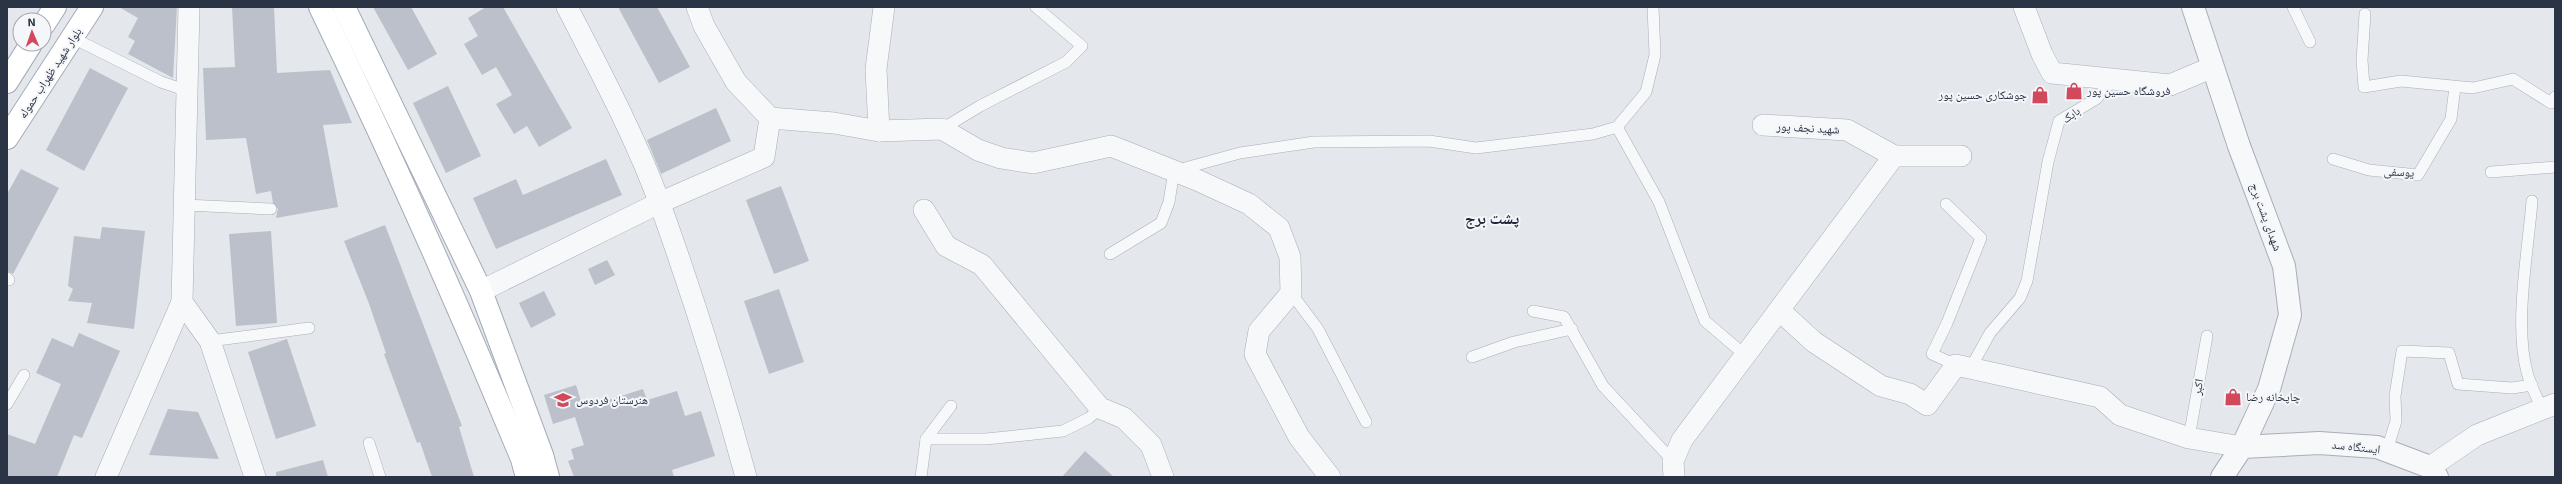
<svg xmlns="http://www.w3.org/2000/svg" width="2562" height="484" font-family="'Exo 2','Noto Naskh Arabic',sans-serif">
  <rect width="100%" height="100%" fill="#e4e7ec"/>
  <g fill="#bbc0ca">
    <polygon points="119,7 177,7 173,78 128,54 135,41 128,37 138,18"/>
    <polygon points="232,7 274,7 277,73 330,70 352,123 323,125 338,207 276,218 278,209 273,203 271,191 256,194 246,138 206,140 203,68 235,67"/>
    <polygon points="373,7 411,7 437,54 408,70"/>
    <polygon points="486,7 503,7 572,128 539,147 527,126 514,134 496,104 512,95 496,67 482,75 464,44 478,36 468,18"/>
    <polygon points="618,7 657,7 690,67 659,83"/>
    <polygon points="90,68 128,88 84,171 46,150"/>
    <polygon points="448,86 481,156 446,173 413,103"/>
    <polygon points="716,108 731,141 661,174 647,140"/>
    <polygon points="606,159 622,195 496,249 473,198 516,179 523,195"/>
    <polygon points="21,169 59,188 13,274 7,271 7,194"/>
    <polygon points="781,186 809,261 774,274 746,200"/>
    <polygon points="385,225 462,426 459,427 474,477 432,477 420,442 417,443 384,354 386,353 368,301 344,241"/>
    <polygon points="102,227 145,231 134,329 87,323 92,303 68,301 73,289 68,286 74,236 100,239"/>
    <polygon points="271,231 277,323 236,326 229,234"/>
    <polygon points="607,260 615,275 595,285 588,269"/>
    <polygon points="779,289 804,362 769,374 744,301"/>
    <polygon points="544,291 556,315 531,328 519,303"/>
    <polygon points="79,333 120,351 82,438 74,435 57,477 7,477 7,434 35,444 61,384 36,373 52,338 73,347"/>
    <polygon points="287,339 316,426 276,439 248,352"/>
    <polygon points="576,385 583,408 643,389 647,400 677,391 685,416 701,411 715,456 672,470 674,477 574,477 568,461 574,459 571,449 584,445 575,417 553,424 544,395"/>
    <polygon points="168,409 198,412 219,459 149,455"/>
    <polygon points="1085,451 1114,477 1062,477"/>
    <polygon points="323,460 328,477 276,477 276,472"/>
  </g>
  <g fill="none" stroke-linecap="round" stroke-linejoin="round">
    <g stroke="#a9aeb7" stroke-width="12">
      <g id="service">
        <polyline points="2293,7 2310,42"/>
        <polyline points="2365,14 2362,60 2364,87 2401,81 2473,88 2513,79 2551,103 2555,97"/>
        <polyline points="73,38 161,82 188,91"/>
        <polyline points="1617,127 1659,202 1705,321 1745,355"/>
        <polyline points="942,129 980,106 1066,62 1082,46 1036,7"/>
        <polyline points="2333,159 2369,170 2418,175 2451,119 2455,87"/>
        <polyline points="2491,172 2555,167"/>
        <path d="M2532 201C2528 252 2514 324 2527 372 2530 385 2537 397 2542 409"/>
        <polyline points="1946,204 1981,238 1947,323 1932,354 1956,365"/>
        <polyline points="185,205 271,209"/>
        <polyline points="1110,254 1161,223 1169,202 1174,171 1240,153 1314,142 1429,141 1476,148 1593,134 1617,127 1646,92 1655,55 1653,7"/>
        <polyline points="7,278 9,280"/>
        <polyline points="1291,293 1318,329 1366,422"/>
        <polyline points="1533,311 1564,317 1603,386 1673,461"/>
        <polyline points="210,341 309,328"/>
        <polyline points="1472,357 1514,342 1572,329"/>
        <polyline points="1970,369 1990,333 2020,298 2027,281 2048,162 2059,121 2096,99 2112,81"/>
        <polyline points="7,404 24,375"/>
        <polyline points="2189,438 2207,336"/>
        <polyline points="926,439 986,439 1063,431 1089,418 1100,408"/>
        <polyline points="369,443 380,477"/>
        <polyline points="2387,450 2396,421 2395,396 2402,351 2449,353 2458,384 2512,388 2532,385"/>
        <polyline points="921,477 926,439 951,406"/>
      </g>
    </g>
    <g stroke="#a9aeb7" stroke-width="22">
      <g id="minor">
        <polyline points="189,7 182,302 210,341 255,477"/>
        <path d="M567 7C600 71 635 136 660 204 692 293 721 385 746 477"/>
        <polyline points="697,7 704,26 736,82 770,118 834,123 879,131 942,129 978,150 1001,158 1033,163 1111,146 1197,180 1249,204 1279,228 1290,257 1291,293 1259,331 1255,354 1299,437 1330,477"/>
        <polyline points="2024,7 2042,54 2052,73 2170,85 2213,67"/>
        <polyline points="1763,125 1847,130 1894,156"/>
        <polyline points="879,131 876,69 884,7"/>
        <polyline points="924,210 946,246 982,265 1100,408 1124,418 1151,445 1163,477"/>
        <polyline points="481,291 659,203 764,157 770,118"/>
        <polyline points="1779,310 1894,156 1961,156"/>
        <polyline points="2430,467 2477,435 2555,404"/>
        <polyline points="106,477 182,302"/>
        <polyline points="1674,477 1673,461 1682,440 1779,310 1814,342 1881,386 1910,394 1927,405 1956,365 2100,397 2120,415 2189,438 2242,447"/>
      </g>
    </g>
    <g stroke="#a9aeb7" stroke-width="24">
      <g id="tertiary">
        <polyline points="2193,7 2239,146 2284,266 2290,315 2269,389 2242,447 2222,477"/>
        <polyline points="2242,447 2319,443 2377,447 2430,467 2437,477"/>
      </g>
    </g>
    <g stroke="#a3abb8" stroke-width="24">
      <g id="primary">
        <path d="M320 7C392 156 459 306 522 459L527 477"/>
        <polyline points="344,7 481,291 542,455 548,477"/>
        <polyline points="44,24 55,7"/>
        <polyline points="7,82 31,44"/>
        <polyline points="7,138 92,7"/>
      </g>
    </g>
    <use href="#service" stroke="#f7f8fa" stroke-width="11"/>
    <use href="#minor" stroke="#f7f8fa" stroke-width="21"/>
    <use href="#tertiary" stroke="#f7f8fa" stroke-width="22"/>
    <use href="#primary" stroke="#fff" stroke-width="22"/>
  </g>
  <defs>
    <g id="shop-bare" transform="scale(1.38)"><path d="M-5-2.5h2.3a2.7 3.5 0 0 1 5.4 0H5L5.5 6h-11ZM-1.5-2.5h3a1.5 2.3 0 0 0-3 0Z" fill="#d1495b" stroke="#f4f6f9" stroke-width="2.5" paint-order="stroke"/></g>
    <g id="school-bare" transform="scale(1.38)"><path d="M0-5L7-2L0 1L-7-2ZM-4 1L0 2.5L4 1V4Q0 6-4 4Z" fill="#d1495b" stroke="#f4f6f9" stroke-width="2.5" paint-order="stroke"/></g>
  </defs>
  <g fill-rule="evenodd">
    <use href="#shop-bare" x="2074" y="91"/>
    <use href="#shop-bare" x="2040" y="95"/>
    <use href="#shop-bare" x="2233" y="397"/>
    <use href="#school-bare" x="563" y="400"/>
  </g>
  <g text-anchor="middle" stroke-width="4" stroke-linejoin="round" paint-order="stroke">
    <g font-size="12" fill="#2b3445" stroke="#f4f6f9">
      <text transform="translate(50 73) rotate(-57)" y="4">بلوار شهید ظهراب حموله</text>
      <text transform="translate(2071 115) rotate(-36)" y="4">بابک</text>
      <text transform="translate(1808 128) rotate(3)" y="4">شهید نجف پور</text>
      <text transform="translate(2399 172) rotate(3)" y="4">یوسفی</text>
      <text transform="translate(2266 217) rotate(70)" y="4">شهدای پشت برج</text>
      <text transform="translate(2198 387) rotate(-80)" y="4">اکبر</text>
      <text transform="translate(2356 447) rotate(6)" y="4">ایستگاه سد</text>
    </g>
    <g font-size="12" fill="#2b3445" stroke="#f4f6f9" text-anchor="start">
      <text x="2087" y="95">فروشگاه حسین پور</text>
      <text x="2027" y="99" text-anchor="end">جوشکاری حسین پور</text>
      <text x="2246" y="401">چاپخانه رضا</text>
      <text x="576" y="404">هنرستان فردوس</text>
    </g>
    <g font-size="16" font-weight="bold" fill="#1d2536" stroke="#f4f6f9">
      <text x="1492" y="224">پشت برج</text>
    </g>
  </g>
  <rect width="2562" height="484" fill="none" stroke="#2b3445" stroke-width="16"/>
  <g transform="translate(32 32) rotate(358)"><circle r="19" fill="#f4f6f9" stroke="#a4a8b1"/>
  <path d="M0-3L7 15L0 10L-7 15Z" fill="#d1495b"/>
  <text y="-6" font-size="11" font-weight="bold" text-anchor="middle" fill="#2b3445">N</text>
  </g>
</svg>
